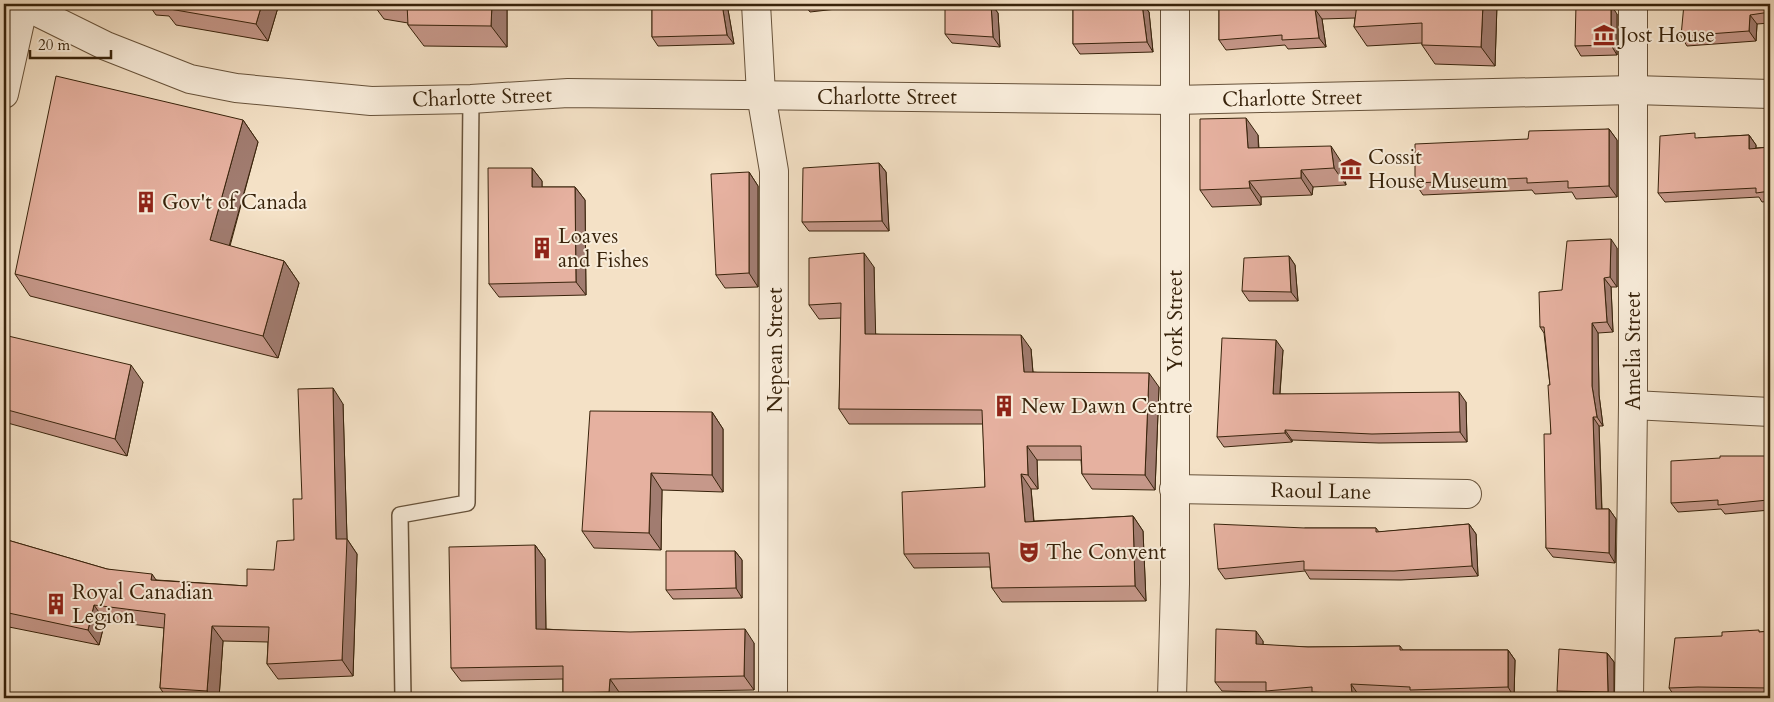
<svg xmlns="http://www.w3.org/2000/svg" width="1774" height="702" font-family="Cardo,serif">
  <rect width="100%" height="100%" fill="#f4e1c6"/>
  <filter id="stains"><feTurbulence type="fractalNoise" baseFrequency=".004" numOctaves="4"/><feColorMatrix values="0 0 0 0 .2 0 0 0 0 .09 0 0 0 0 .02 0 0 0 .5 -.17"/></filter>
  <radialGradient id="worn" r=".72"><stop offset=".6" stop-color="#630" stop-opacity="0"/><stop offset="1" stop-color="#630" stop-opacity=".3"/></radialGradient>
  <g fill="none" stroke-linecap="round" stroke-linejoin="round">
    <g stroke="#67523a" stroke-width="18">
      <polyline id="service" points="403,698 400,515 467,503 471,99"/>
    </g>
    <g stroke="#67523a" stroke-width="30">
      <g id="minor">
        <polyline points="21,4 106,46 190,79 236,88 371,101 471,99 568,93 1174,100 1634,90 1770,94"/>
        <polyline points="756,4 761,94 774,171 773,698"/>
        <polyline points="1633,405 1770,412"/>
        <polyline points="1174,489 1467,494"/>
        <polyline points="1172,698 1175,584 1175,4"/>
        <polyline points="1629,698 1633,405 1633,4"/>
      </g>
    </g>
    <g stroke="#67523a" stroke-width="30">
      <polyline id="tertiary" points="4,94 24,4"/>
    </g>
    <use href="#service" stroke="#f8ecda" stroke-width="15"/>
    <use href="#minor" stroke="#f8ecda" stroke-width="28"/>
    <use href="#tertiary" stroke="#f8ecda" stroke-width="28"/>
  </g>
  <g fill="#c6988a" stroke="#38230b">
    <polygon points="141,4 279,4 268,41 176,25 169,16 156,15 149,5"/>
    <polygon points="373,4 507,4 507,47 424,46 408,25 408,23 384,19"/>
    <polygon points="652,4 727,4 734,44 658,46 652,37"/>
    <polygon points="804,4 880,4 810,12"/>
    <polygon points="991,4 998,13 1000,47 952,43 945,34"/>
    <polygon points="1073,4 1143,4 1149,12 1153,52 1080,54 1073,44"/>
    <polygon points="1219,4 1497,4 1495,66 1435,64 1422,45 1422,43 1367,46 1354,27 1355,18 1322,19 1326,47 1288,49 1285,45 1226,50 1219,40"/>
    <polygon points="1770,4 1770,23 1757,24 1756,41 1687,46 1681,36"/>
    <polygon points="1617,14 1617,55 1581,56 1575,46"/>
    <polygon points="243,120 258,142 230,246 284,261 299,283 278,358 30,296 15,274"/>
    <polygon points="1609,129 1617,140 1617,197 1576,199 1572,192 1535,194 1532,190 1423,195 1415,183 1528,139"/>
    <polygon points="1258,135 1259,148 1342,163 1346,185 1313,187 1312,195 1261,197 1261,205 1212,207 1200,190"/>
    <polygon points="1749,135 1756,145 1756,148 1770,147 1770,201 1762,202 1759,197 1665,202 1658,193 1698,138"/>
    <polygon points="879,163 886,172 889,231 809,231 802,222"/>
    <polygon points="532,168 542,181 542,187 575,187 585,200 586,295 499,297 489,284"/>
    <polygon points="749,172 758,186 758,287 725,288 716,275"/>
    <polygon points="1617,248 1617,287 1611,287 1613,332 1598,333 1599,395 1603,426 1599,426 1602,509 1609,509 1616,519 1615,563 1553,557 1546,548 1551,434 1550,385 1544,333 1540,327 1562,290"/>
    <polygon points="1289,256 1295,265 1298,301 1249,301 1242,291"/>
    <polygon points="874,267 875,334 1031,349 1033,372 1159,387 1155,490 1092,489 1082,474 1081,460 1037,460 1038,489 1031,489 1034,521 1133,516 1143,531 1146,601 1002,602 992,588 990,567 914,568 904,554 985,487 983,424 849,424 839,409 841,318 819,319 809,305"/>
    <polygon points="4,335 143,382 127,456 4,422"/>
    <polygon points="1283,350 1280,394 1466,402 1467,442 1379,443 1292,440 1292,442 1224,447 1217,437"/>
    <polygon points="343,404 347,539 357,554 353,676 278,679 267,664 268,642 223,641 219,698 167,698 160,688 164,628 105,621 99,645 4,626 4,539 107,569 157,580 247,586 274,570 294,540 302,499"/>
    <polygon points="712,412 723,429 723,492 662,490 661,550 594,548 582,531"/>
    <polygon points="1770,456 1770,510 1725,514 1721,509 1678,512 1671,503"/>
    <polygon points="1469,524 1476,534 1478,576 1401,580 1310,579 1305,571 1225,579 1218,569 1305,528 1376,528 1379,532"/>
    <polygon points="535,545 545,559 546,629 754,643 754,690 619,692 619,698 567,698 563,693 563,679 461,681 451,668"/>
    <polygon points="735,551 742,560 742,598 673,599 666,590"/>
    <polygon points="1770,631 1770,698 1705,696 1676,698 1669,688 1722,636 1761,632"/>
    <polygon points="1263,641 1263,645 1308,647 1400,646 1403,650 1508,650 1515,660 1514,697 1416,698 1415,697 1358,694 1358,698 1316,698 1316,697 1301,698 1271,698 1266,692 1222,691 1215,682"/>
    <polygon points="1607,653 1614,662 1614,698 1562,698 1557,691"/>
  </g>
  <g fill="#a17c70" stroke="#38230b">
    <polygon points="262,4 279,4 268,41 256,24"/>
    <polygon points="492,4 507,4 507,47 491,26"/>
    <polygon points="722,4 727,4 734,44 727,35"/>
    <polygon points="991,4 998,13 1000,47 993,37"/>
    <polygon points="1142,4 1149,12 1153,52 1147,42"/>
    <polygon points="1483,4 1497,4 1495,66 1481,47"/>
    <polygon points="1611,5 1617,14 1617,55 1611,45"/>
    <polygon points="1315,9 1322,19 1326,47 1319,38"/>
    <polygon points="1750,15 1757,24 1756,41 1749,31"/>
    <polygon points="1246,118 1258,135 1259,164 1248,148"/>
    <polygon points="243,120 258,142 225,261 210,240"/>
    <polygon points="1609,129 1617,140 1617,197 1609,186"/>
    <polygon points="1749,135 1756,145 1755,158 1749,149"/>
    <polygon points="1331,146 1342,163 1346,185 1334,168"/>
    <polygon points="879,163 886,172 889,231 882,221"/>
    <polygon points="532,168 542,181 542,201 532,187"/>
    <polygon points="1301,170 1313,187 1312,195 1301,178"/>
    <polygon points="749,172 758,186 758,287 749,273"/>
    <polygon points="1249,181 1261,197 1261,205 1250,188"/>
    <polygon points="575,187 585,200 586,295 576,282"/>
    <polygon points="1611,239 1617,248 1617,287 1610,277"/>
    <polygon points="864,253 874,267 876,348 865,334"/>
    <polygon points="1289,256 1295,265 1298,301 1291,292"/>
    <polygon points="284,261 299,283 278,358 263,336"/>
    <polygon points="1604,278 1611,287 1613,332 1607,322"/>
    <polygon points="1592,323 1598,333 1599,395 1603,426 1597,417 1592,386"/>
    <polygon points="1021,335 1031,349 1034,386 1024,372"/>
    <polygon points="1276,340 1283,350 1279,404 1273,394"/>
    <polygon points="131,365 143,382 127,456 115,439"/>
    <polygon points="1149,373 1159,387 1155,490 1145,475"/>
    <polygon points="333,388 343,404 347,539 357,554 353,676 342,660 336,539"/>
    <polygon points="1459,392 1466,402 1467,442 1460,432"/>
    <polygon points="712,412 723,429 723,492 712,475"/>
    <polygon points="1593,417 1599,426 1602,518 1596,509"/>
    <polygon points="1285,430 1292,440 1292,442 1285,433"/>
    <polygon points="1027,446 1037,460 1038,489 1028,475"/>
    <polygon points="651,473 662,490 661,550 649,533"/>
    <polygon points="1021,474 1031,489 1035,536 1025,522"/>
    <polygon points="1609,509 1616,519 1615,563 1609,553"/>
    <polygon points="1133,516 1143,531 1146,601 1135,586"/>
    <polygon points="1469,524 1476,534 1478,576 1472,566"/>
    <polygon points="535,545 545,559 546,642 536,629"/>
    <polygon points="735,551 742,560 742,598 736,588"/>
    <polygon points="152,574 163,590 151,580"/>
    <polygon points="94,605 105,621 99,645 88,630"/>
    <polygon points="212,626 223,641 219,698 212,698 207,691"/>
    <polygon points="745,629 754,643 754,690 744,676"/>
    <polygon points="1256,631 1263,641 1263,654 1256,644"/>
    <polygon points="1508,650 1515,660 1514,697 1508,687"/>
    <polygon points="1607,653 1614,662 1614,698 1612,698 1608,692"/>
    <polygon points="610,679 619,692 619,698 613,698 609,692"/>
    <polygon points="1351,684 1358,694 1358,698 1355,698 1352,694"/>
  </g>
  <g fill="#e6b1a0" stroke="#38230b">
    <polygon points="164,4 262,4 256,24 164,8"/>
    <polygon points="407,4 492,4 491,26 408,25"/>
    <polygon points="652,4 722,4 727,35 652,37"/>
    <polygon points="945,4 991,4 993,37 945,34"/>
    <polygon points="1073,4 1142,4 1147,42 1073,44"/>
    <polygon points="1219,4 1357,4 1356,8 1315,9 1319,38 1282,40 1282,35 1219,40"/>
    <polygon points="1357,4 1483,4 1481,47 1422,45 1422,23 1354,27"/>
    <polygon points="1684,4 1770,4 1770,12 1750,15 1749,31 1681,36"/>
    <polygon points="1576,5 1611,5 1611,45 1575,46"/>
    <polygon points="56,76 243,120 210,240 284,261 263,336 15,274"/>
    <polygon points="1246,118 1248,148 1331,146 1334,168 1301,170 1301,178 1249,181 1250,188 1200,190 1200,119"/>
    <polygon points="1609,129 1609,186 1568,188 1568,181 1527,183 1527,178 1415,183 1415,144 1528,139 1529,131"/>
    <polygon points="1695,133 1695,138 1749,135 1749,149 1770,147 1770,191 1756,193 1756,188 1658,193 1660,136"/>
    <polygon points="879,163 882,221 802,222 803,168"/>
    <polygon points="488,168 532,168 532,187 575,187 576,282 489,284"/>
    <polygon points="749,172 749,273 716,275 711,174"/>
    <polygon points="1611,239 1610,277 1604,278 1607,322 1592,323 1592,386 1597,417 1593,417 1596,509 1609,509 1609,553 1546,548 1544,434 1551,434 1548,385 1550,385 1544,327 1540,327 1539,292 1562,290 1567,241"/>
    <polygon points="864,253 865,334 1021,335 1024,372 1149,373 1145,475 1082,474 1081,446 1027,446 1028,475 1021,474 1025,522 1133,516 1135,586 992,588 989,553 904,554 902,492 985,487 982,410 839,409 841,303 809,305 809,258"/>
    <polygon points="1289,256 1291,292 1242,291 1244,258"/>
    <polygon points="4,335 131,365 115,439 4,409"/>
    <polygon points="1222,338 1276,340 1273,394 1459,392 1460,432 1372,434 1285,430 1285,433 1217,437"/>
    <polygon points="333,388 336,539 347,539 342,660 267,664 269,627 212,626 207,691 160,688 165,614 94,605 88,630 4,612 4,539 107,569 152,574 151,580 247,586 247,569 274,570 277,541 294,540 293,499 302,499 298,389"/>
    <polygon points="590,411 712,412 712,475 651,473 649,533 582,531"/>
    <polygon points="1720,456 1770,456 1770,503 1768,503 1768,500 1718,505 1718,500 1671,503 1671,461 1720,458"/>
    <polygon points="1214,524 1305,528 1376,528 1376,532 1469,524 1472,566 1394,571 1304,570 1304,561 1218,569"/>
    <polygon points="535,545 536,629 630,632 745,629 744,676 610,679 609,692 563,693 563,666 451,668 449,547"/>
    <polygon points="666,551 735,551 736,588 666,590"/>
    <polygon points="1216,629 1256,631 1256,644 1308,647 1400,646 1400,650 1508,650 1508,687 1410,690 1410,687 1351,684 1352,694 1312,692 1312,687 1266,691 1266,682 1215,682"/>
    <polygon points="1759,630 1759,632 1770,631 1770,688 1698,687 1669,688 1675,638 1722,636 1722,632"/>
    <polygon points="1559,649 1607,653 1608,692 1557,691"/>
  </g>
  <defs>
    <g id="museum-bare" transform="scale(1.725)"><path d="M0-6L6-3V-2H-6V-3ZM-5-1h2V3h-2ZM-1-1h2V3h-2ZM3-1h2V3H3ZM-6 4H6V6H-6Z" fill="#8f2418" stroke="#f8ecda" stroke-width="2.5" paint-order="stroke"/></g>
    <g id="building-bare" transform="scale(1.725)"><path d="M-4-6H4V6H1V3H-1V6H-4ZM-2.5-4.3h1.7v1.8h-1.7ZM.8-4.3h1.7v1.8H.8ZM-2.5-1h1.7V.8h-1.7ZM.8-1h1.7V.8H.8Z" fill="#8f2418" stroke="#f8ecda" stroke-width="2.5" paint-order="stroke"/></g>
    <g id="theatre-bare" transform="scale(1.725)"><path d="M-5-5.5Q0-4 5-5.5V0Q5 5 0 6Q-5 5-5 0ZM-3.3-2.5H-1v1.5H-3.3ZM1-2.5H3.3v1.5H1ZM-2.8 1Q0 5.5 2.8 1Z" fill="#8f2418" stroke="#f8ecda" stroke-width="2.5" paint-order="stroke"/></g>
  </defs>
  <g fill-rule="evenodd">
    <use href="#museum-bare" x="1604" y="35"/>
    <use href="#museum-bare" x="1351" y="169"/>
    <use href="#building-bare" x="146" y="202"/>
    <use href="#building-bare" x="542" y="248"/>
    <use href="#building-bare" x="1004" y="406"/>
    <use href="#theatre-bare" x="1029" y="552"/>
    <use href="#building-bare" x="56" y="604"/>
  </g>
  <g text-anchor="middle" stroke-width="4" stroke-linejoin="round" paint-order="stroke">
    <g font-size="21" fill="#38230b" stroke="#f8ecda" text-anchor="start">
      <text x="1620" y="42">Jost House</text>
      <text x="1368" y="164">Cossit<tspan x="1368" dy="24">House Museum</tspan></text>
      <text x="162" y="209">Gov't of Canada</text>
      <text x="558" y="243">Loaves<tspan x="558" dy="24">and Fishes</tspan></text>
      <text x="1021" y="413">New Dawn Centre</text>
      <text x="1046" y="559">The Convent</text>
      <text x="72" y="599">Royal Canadian<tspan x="72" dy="24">Legion</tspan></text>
    </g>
    <g font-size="21" fill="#38230b" stroke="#f8ecda">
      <text transform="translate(482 97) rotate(-2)" y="7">Charlotte Street</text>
      <text x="887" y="104">Charlotte Street</text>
      <text transform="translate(1292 98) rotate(-1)" y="7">Charlotte Street</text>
      <text transform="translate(1175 321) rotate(-90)" y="7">York Street</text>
      <text transform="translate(775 350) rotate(-90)" y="7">Nepean Street</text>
      <text transform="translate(1633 351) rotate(-90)" y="7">Amelia Street</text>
      <text transform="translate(1321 491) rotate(1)" y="7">Raoul Lane</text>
    </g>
  </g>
  <rect width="1774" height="702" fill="none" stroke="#f4e1c6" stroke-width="20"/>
  <rect x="5" y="5" width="1764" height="692" fill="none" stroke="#38230b" stroke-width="2.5"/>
  <rect x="10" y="10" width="1754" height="682" fill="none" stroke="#38230b"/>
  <path d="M30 50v8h81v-8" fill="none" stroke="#38230b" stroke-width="2.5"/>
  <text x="38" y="50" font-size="15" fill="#38230b" stroke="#f8ecda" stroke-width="4" paint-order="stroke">20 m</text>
  <rect width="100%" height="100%" filter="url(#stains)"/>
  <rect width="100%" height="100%" fill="url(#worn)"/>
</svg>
